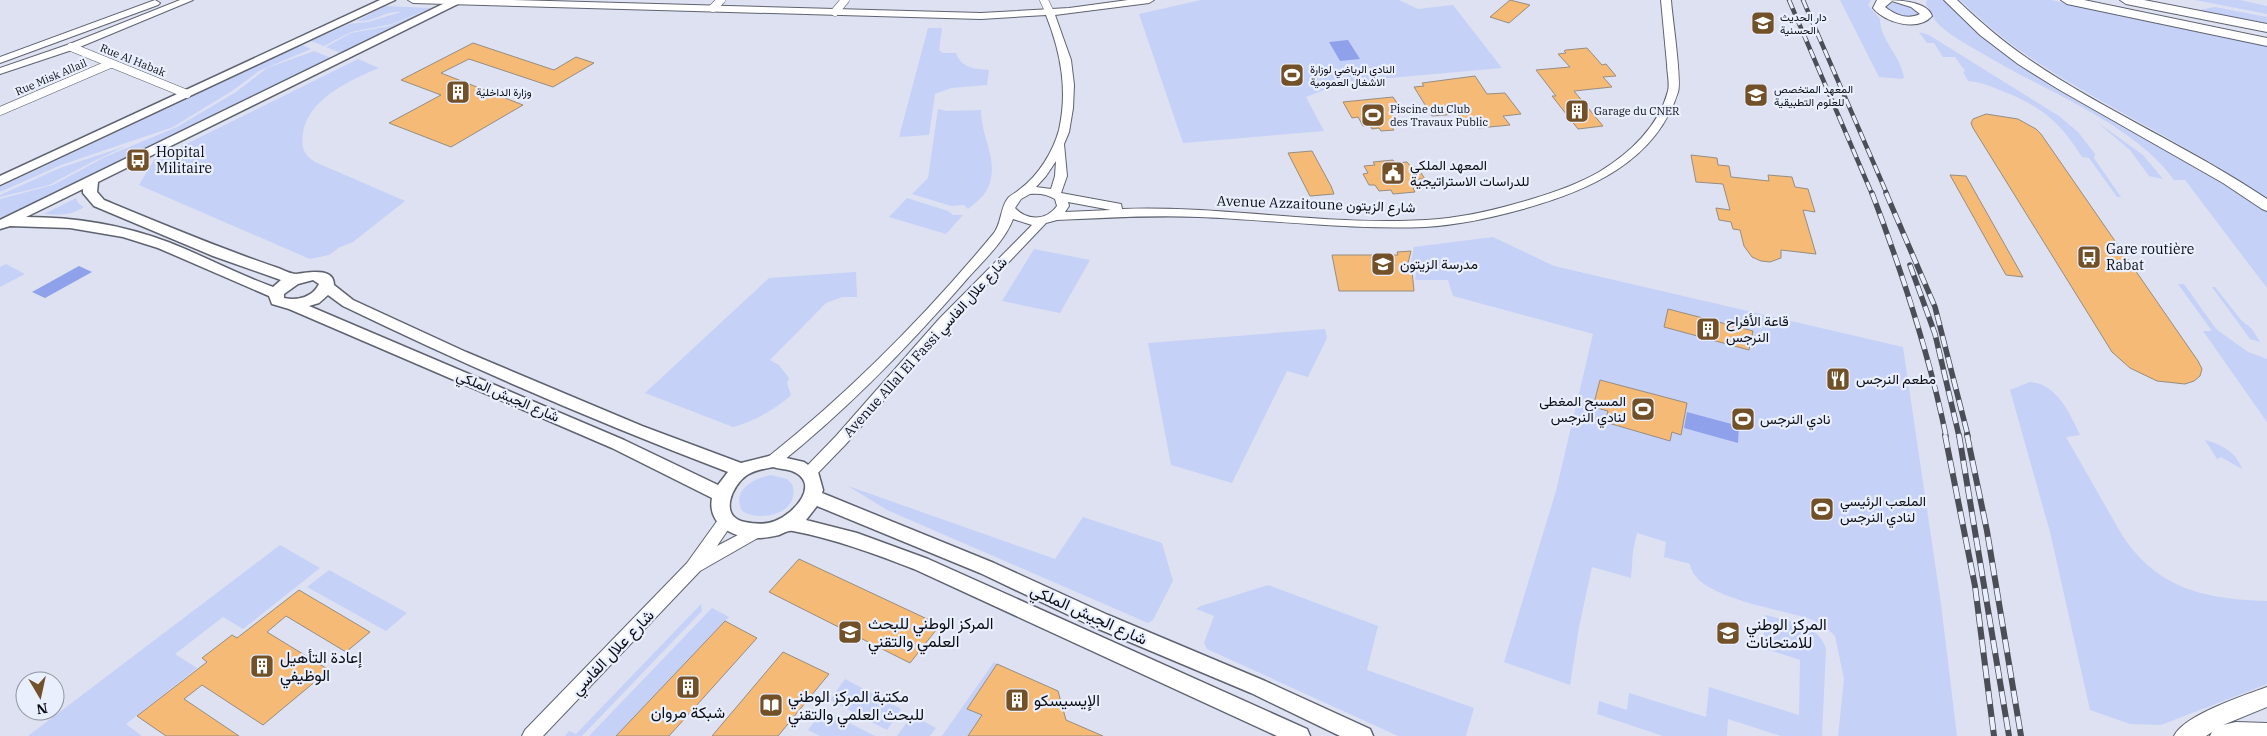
<svg xmlns="http://www.w3.org/2000/svg" width="2267" height="736" font-family="'IBM Plex Serif',Vazirmatn,serif">
  <rect width="100%" height="100%" fill="#dde1f1"/>
  <g fill="#c6d1f8">
    <polygon points="1201,0 1399,0 1418,9 1453,5 1502,68 1345,82 1306,97 1324,131 1183,143 1139,14"/>
    <path d="M1840 0H1871L1868 5 1880 19C1880 40 1900 55 1904 77L1902 79 1879 77Z"/>
    <path d="M1927 0H1944L1976 30 2110 117 2256 202 2267 211V288L2185 180H2174C2133 123 2046 92 1985 55 1972 47 1944 33 1935 20 1932 16 1929 9 1926 4Z"/>
    <path d="M1960 0H2051L2267 44V199C2191 145 2105 108 2028 56 2004 40 1981 20 1960 0Z"/>
    <polygon points="2195,0 2240,0 2267,6 2267,14"/>
    <path d="M1889 2 1907 4 1920 13C1909 23 1894 14 1884 8Z"/>
    <polygon points="2165,4 2200,10 2215,7 2267,17 2267,27"/>
    <path d="M385 6 431 8 392 24 351 32 324 46 311 41 349 24 368 22 401 12C386 10 373 23 357 21Z"/>
    <polygon points="418,14 422,14 341,53 326,47 351,33 390,26"/>
    <path d="M928 28H942L939 50 943 53H956C961 68 975 69 989 70L987 85 951 88 935 94 929 135 899 137Z"/>
    <path d="M1919 32 1929 35 2059 116 2078 132 2095 154 2094 158 2121 197H2117L2089 158 2082 157C2060 122 2041 106 2002 91 1991 86 1980 82 1968 81L1963 72 1965 71 1955 57H1943L1934 43H1927Z"/>
    <polygon points="302,45 311,49 259,71 232,91 173,127 61,165 0,192 0,187"/>
    <polygon points="314,51 331,58 0,220 0,199 53,185 105,157 177,127 236,92 267,68"/>
    <path d="M358 59 379 68C350 80 308 99 303 133 301 147 303 154 315 162L405 201 353 242 340 247 329 255 310 259 139 185 154 160Z"/>
    <path d="M938 109 947 111 981 110C981 139 1001 163 987 190 983 197 974 204 968 209L964 205 951 206 912 194 928 178Z"/>
    <polygon points="2097,122 2143,155 2163,179 2149,176 2130,150"/>
    <polygon points="126,146 92,162 49,185 0,197 0,195 60,168"/>
    <path d="M76 198 78 203 84 207C71 216 59 215 44 214Z"/>
    <polygon points="907,198 948,211 953,215 963,215 946,234 889,217"/>
    <path d="M1493 237 1554 266 1903 347 1941 604 1957 736H1838L1844 679 1835 636C1829 630 1822 624 1813 620 1785 609 1694 599 1690 564L1664 557 1666 542 1637 533 1633 551 1631 578 1592 567 1579 627 1570 685 1504 662 1556 491 1593 334 1453 296 1448 280H1415L1416 273 1410 267 1414 247Z"/>
    <polygon points="1034,249 1090,260 1060,313 1002,301"/>
    <polygon points="6,264 25,274 0,287 0,267"/>
    <path d="M856 272 857 297H842L826 303 770 360 779 365 789 378 787 383 791 395C778 408 751 423 733 427L645 393 769 278Z"/>
    <polygon points="2178,284 2184,284 2216,329 2248,352 2267,359 2267,422 2203,331 2212,331"/>
    <polygon points="2212,287 2215,287 2241,320 2252,329 2260,342 2250,339"/>
    <polygon points="1325,329 1327,338 1308,377 1287,371 1232,483 1171,465 1148,343"/>
    <path d="M2030 382C2056 383 2070 413 2080 435L2066 437 2122 535C2158 590 2206 599 2267 601V684L2161 725 2130 724 2090 710 2050 532 2010 390Z"/>
    <path d="M2205 440C2221 444 2237 453 2242 469L2221 457 2217 459Z"/>
    <path d="M771 475 787 479 792 484C802 513 761 523 742 511 731 490 754 478 771 475Z"/>
    <polygon points="848,486 1055,559 1083,517 1162,543 1173,581 1153,620 1148,623 887,510"/>
    <polygon points="280,545 320,568 243,629 223,617 175,654 197,668 126,724 142,736 28,736"/>
    <polygon points="329,570 407,613 386,631 307,587"/>
    <polygon points="1268,585 1378,626 1367,670 1474,708 1466,736 1398,736 1207,649 1204,643 1214,616 1196,609 1201,606"/>
    <polygon points="701,604 702,611 582,736 565,736 569,731 576,734"/>
    <polygon points="712,608 729,617 616,736 589,736"/>
    <path d="M1765 615C1787 621 1819 624 1826 649L1822 736H1781L1728 719 1727 736H1663L1597 714 1599 701 1627 710 1629 693 1706 717 1709 687 1799 715 1800 660 1763 648Z"/>
    <polygon points="994,662 997,664 967,709 982,715 968,736 942,736"/>
    <polygon points="845,679 901,709 887,730 830,700"/>
    <polygon points="823,710 875,736 820,736 808,730"/>
    <polygon points="912,715 936,728 930,736 897,736"/>
  </g>
  <g fill="#8fa1ea">
    <polygon points="1348,40 1360,59 1340,61 1329,42"/>
    <polygon points="79,266 92,272 45,298 32,292"/>
    <polygon points="1687,412 1739,426 1738,443 1684,428"/>
  </g>
  <g fill="#f4ba76" stroke="#978d81">
    <polygon points="1510,0 1530,5 1509,23 1490,17"/>
    <polygon points="473,43 554,70 576,57 594,63 553,87 469,59 441,73 523,105 451,147 389,123 441,95 401,80"/>
    <polygon points="1587,48 1602,65 1606,64 1616,76 1603,77 1612,87 1574,91 1603,126 1578,129 1552,96 1556,96 1536,70 1570,67 1558,54 1566,53 1564,51 1566,50"/>
    <polygon points="1475,76 1487,94 1505,93 1521,114 1503,116 1510,125 1479,128 1464,122 1458,114 1432,116 1414,87 1424,86 1422,83"/>
    <polygon points="1393,97 1403,112 1394,113 1402,126 1392,127 1394,130 1381,131 1379,128 1372,129 1370,125 1363,126 1358,117 1352,118 1343,102"/>
    <polygon points="1986,114 2018,119 2036,129 2041,134 2198,361 2202,369 2200,376 2194,381 2185,384 2157,381 2130,368 2112,352 1973,128 1971,123 1973,119"/>
    <polygon points="1312,151 1331,186 1334,194 1310,196 1288,153"/>
    <polygon points="1691,155 1717,158 1718,165 1729,166 1731,177 1769,181 1768,175 1792,177 1795,187 1808,189 1815,212 1803,210 1816,254 1781,250 1781,258 1770,262 1761,261 1752,257 1744,246 1740,230 1733,229 1731,222 1719,220 1716,208 1730,210 1723,184 1696,182"/>
    <polygon points="1393,160 1395,163 1407,162 1411,167 1417,167 1425,179 1419,179 1424,187 1413,188 1415,192 1393,194 1391,190 1379,191 1375,185 1369,185 1363,174 1368,173 1364,166 1375,165 1373,162"/>
    <polygon points="1950,175 1966,176 2023,277 2006,275"/>
    <polygon points="1411,251 1407,267 1412,271 1414,291 1339,291 1332,255 1398,255 1397,252"/>
    <polygon points="1668,309 1753,331 1749,350 1664,327"/>
    <polygon points="1600,380 1687,403 1681,435 1672,432 1670,441 1605,422 1608,411 1593,407"/>
    <polygon points="799,559 940,625 910,663 769,592"/>
    <polygon points="299,590 370,632 346,652 286,616 267,632 329,670 263,725 202,685 184,699 239,736 166,736 137,716 207,662 202,658 232,635 237,638"/>
    <polygon points="725,621 757,638 669,736 616,736"/>
    <polygon points="783,652 829,674 778,736 712,736"/>
    <polygon points="997,664 1058,691 1066,720 1103,736 968,736 982,715 967,709"/>
  </g>
  <g fill="none" stroke-linecap="round" stroke-linejoin="round">
    <g stroke="#5f6370" stroke-width="9">
      <g id="minor">
        <polyline points="1044,0 1050,13"/>
        <polyline points="713,8 721,0"/>
        <polyline points="835,12 845,0"/>
        <polyline points="71,47 187,94"/>
        <polyline points="0,111 110,64"/>
      </g>
    </g>
    <g stroke="#5f6370" stroke-width="2">
      <g id="tertiary">
        <polygon points="155,0 160,3 158,5 0,63 0,57"/>
        <polygon points="180,0 193,0 75,49 0,74 0,68 67,45"/>
        <path d="M408 0H513L981 13 1069 8 1128 0H1154L1149 3 1055 15 1071 60 1074 85 1073 108 1069 132 1064 144 1067 176 1061 193 1121 204 1122 209C1227 205 1334 228 1439 219 1471 216 1502 208 1532 199 1555 192 1578 184 1599 172 1629 154 1659 126 1668 91 1670 83 1667 72 1667 64 1665 43 1663 21 1661 0H1671C1672 17 1682 80 1678 92 1656 162 1588 191 1523 209 1491 218 1458 225 1425 227 1350 230 1274 220 1199 217 1151 215 1104 218 1057 220L1046 223 949 325 846 444 814 477 809 479 804 477 802 473 804 469 836 436 939 319 1032 225 1013 219C1005 241 983 261 967 279 909 346 848 409 778 465L773 466 768 465 766 461 768 457C851 391 926 315 994 233 1002 222 1000 208 1008 198 1012 194 1016 193 1020 189 1038 176 1053 152 1059 130 1068 90 1061 53 1046 15L981 19 413 3ZM1056 161 1055 176 1051 189 1036 187 1046 176ZM1030 194C1039 193 1047 194 1055 199L1057 206C1046 221 1027 221 1015 208L1021 199ZM1068 202 1111 210 1065 212 1069 206Z"/>
        <polygon points="726,515 732,517 734,521 717,546 757,525 763,527 765,531 763,535 700,571 543,736 522,736 525,730 687,563 720,517"/>
      </g>
    </g>
    <g stroke="#5f6370" stroke-width="3">
      <g id="primary">
        <polygon points="380,0 395,0 0,185 0,176"/>
        <path d="M451 0H466L98 182 97 192 104 200C162 224 219 248 278 268 283 270 291 274 296 274 306 273 334 266 334 285L353 300 466 352 642 426 741 463 773 455 804 462 818 472 823 490 822 493 994 563 1108 615 1265 681 1370 729 1373 736H1340L1251 693 1094 627 980 573 817 506 806 520 857 533 928 559 1307 729 1310 736H1277L914 569C875 554 835 539 793 531 788 530 784 533 779 535 763 539 745 540 730 532 717 526 709 513 712 498L612 448 289 309 272 304 269 296 158 248 123 237 70 228 10 226 0 229V220ZM83 189V193L94 206 213 256 281 280 273 287C237 274 204 256 168 242 123 225 75 217 26 217ZM313 280 319 284C313 297 298 301 284 298V294L298 284ZM328 295 343 306C469 367 597 422 728 472L718 485 624 440 309 306 319 303ZM773 467C779 469 786 469 792 471 822 483 794 514 775 521 765 525 755 524 745 522 718 517 732 485 747 475 755 470 764 469 773 467Z"/>
      </g>
    </g>
    <g stroke="#5f6370" stroke-width="2">
      <g id="trunk">
        <path d="M1877 0C1894 0 1927 0 1932 16 1918 32 1885 23 1873 8ZM1892 1 1911 7 1920 14C1908 20 1895 15 1885 7Z"/>
        <path d="M1944 0H1957C1979 21 2002 41 2027 58 2104 111 2190 147 2267 199V211L2262 209 2223 183 2058 89 2018 64 1980 35Z"/>
        <polygon points="2061,0 2084,0 2267,38 2267,46 2067,4"/>
        <polygon points="2120,0 2144,0 2267,24 2267,32 2126,4"/>
        <path d="M2267 687V707L2223 725 2236 722 2267 723V736H2210L2212 732 2206 736H2174C2184 715 2245 695 2267 687Z"/>
      </g>
    </g>
    <use href="#minor" stroke="#fff" stroke-width="8"/>
    <use href="#tertiary" fill="#fff" fill-rule="evenodd"/>
    <use href="#primary" fill="#fff" fill-rule="evenodd"/>
    <use href="#trunk" fill="#fff" fill-rule="evenodd"/>
    <g stroke="#4c4e57" stroke-width="4.5">
      <g id="rail-far2">
        <polyline points="1789,0 1872,194"/>
        <polyline points="1803,0 1887,194"/>
      </g>
    </g>
    <g stroke="#4c4e57" stroke-width="5.5">
      <g id="rail-far1">
        <path d="M1872 193C1902 272 1929 353 1946 436"/>
        <polyline points="1886,193 1935,307 1968,436"/>
        <polyline points="1910,265 1935,334 1959,436"/>
      </g>
    </g>
    <g stroke="#4c4e57" stroke-width="6">
      <g id="rail">
        <polyline points="1945,435 1975,586 1994,736"/>
        <polyline points="1959,435 2009,736"/>
        <polyline points="1967,435 1987,531 2021,736"/>
      </g>
    </g>
    <use href="#rail-far2" stroke="#eaeffe" stroke-width="3" stroke-dasharray="9" stroke-linecap="butt"/>
    <use href="#rail-far1" stroke="#eaeffe" stroke-width="4" stroke-dasharray="11" stroke-linecap="butt"/>
    <use href="#rail" stroke="#eaeffe" stroke-width="4.5" stroke-dasharray="13" stroke-linecap="butt"/>
  </g>
  <defs>
    <g id="school-square" transform="scale(1.25)"><rect x="-9" y="-9" width="18" height="18" rx="4" fill="#725128" stroke="#eaeffe"/><path d="M0-5L7-2L0 1L-7-2ZM-4 1L0 2.5L4 1V4Q0 6-4 4Z" fill="#fff"/></g>
    <g id="stadium-square" transform="scale(1.25)"><rect x="-9" y="-9" width="18" height="18" rx="4" fill="#725128" stroke="#eaeffe"/><path d="M0-5a6.5 5 0 1 0 0 10a6.5 5 0 1 0 0-10ZM-3.5-1.8h7v3.6h-7Z" fill="#fff"/></g>
    <g id="building-square" transform="scale(1.25)"><rect x="-9" y="-9" width="18" height="18" rx="4" fill="#725128" stroke="#eaeffe"/><path d="M-4-6H4V6H1V3H-1V6H-4ZM-2.5-4.3h1.7v1.8h-1.7ZM.8-4.3h1.7v1.8H.8ZM-2.5-1h1.7V.8h-1.7ZM.8-1h1.7V.8H.8Z" fill="#fff"/></g>
    <g id="university-square" transform="scale(1.25)"><rect x="-9" y="-9" width="18" height="18" rx="4" fill="#725128" stroke="#eaeffe"/><path d="M0-5L7-2L0 1L-7-2ZM-4 1L0 2.5L4 1V4Q0 6-4 4Z" fill="#fff"/></g>
    <g id="bus-square" transform="scale(1.25)"><rect x="-9" y="-9" width="18" height="18" rx="4" fill="#725128" stroke="#eaeffe"/><path d="M-5-6H5V4H4V6H2V4H-2V6H-4V4H-5ZM-3.5-4V0h7V-4ZM-3.5 1.2v1.5H-2V1.2ZM2 1.2v1.5H3.5V1.2Z" fill="#fff"/></g>
    <g id="civic-square" transform="scale(1.25)"><rect x="-9" y="-9" width="18" height="18" rx="4" fill="#725128" stroke="#eaeffe"/><path d="M-.6-6.5H3V-4.5H.6V-3L4-1V1h2V6H-6V1h2V-1L-.6-3ZM-1.2 2.5V6h2.4V2.5Z" fill="#fff"/></g>
    <g id="restaurant-square" transform="scale(1.25)"><rect x="-9" y="-9" width="18" height="18" rx="4" fill="#725128" stroke="#eaeffe"/><path d="M-5-6h1v4h1v-4h1v4h1v-4h1v5L-1.5 .5V6h-2V.5L-5-1ZM5-6V6H3V1.5H1.5Q1.5-4 5-6Z" fill="#fff"/></g>
    <g id="library-square" transform="scale(1.25)"><rect x="-9" y="-9" width="18" height="18" rx="4" fill="#725128" stroke="#eaeffe"/><path d="M-6-4Q-3-5.5-.7-3.5V5Q-3 3-6 4ZM6-4Q3-5.5 .7-3.5V5Q3 3 6 4Z" fill="#fff"/></g>
  </defs>
  <g fill-rule="evenodd">
    <use href="#school-square" x="1763" y="23"/>
    <use href="#stadium-square" x="1292" y="75"/>
    <use href="#building-square" x="458" y="92"/>
    <use href="#university-square" x="1756" y="95"/>
    <use href="#building-square" x="1577" y="111"/>
    <use href="#stadium-square" x="1373" y="115"/>
    <use href="#bus-square" x="138" y="160"/>
    <use href="#civic-square" x="1393" y="173"/>
    <use href="#bus-square" x="2089" y="257"/>
    <use href="#school-square" x="1383" y="264"/>
    <use href="#building-square" x="1708" y="329"/>
    <use href="#restaurant-square" x="1838" y="379"/>
    <use href="#stadium-square" x="1643" y="409"/>
    <use href="#stadium-square" x="1743" y="419"/>
    <use href="#stadium-square" x="1822" y="509"/>
    <use href="#university-square" x="850" y="632"/>
    <use href="#university-square" x="1728" y="633"/>
    <use href="#building-square" x="262" y="666"/>
    <use href="#building-square" x="688" y="687"/>
    <use href="#building-square" x="1017" y="700"/>
    <use href="#library-square" x="771" y="705"/>
  </g>
  <g text-anchor="middle" stroke-width="4.5" stroke-linejoin="round" paint-order="stroke">
    <g font-size="11" fill="#0b0d12" stroke="#eaeffe" text-anchor="start">
      <text x="1780" y="21">دار الحديث<tspan x="1780" dy="13">الحسنية</tspan></text>
      <text x="1310" y="73">النادي الرياضي لوزارة<tspan x="1310" dy="13">الاشغال العمومية</tspan></text>
      <text x="1774" y="93">المعهد المتخصص<tspan x="1774" dy="13">للعلوم التطبيقية</tspan></text>
      <text x="476" y="96">وزارة الداخلية</text>
      <text x="1390" y="113">Piscine du Club<tspan x="1390" dy="13">des Travaux Public</tspan></text>
      <text x="1594" y="115">Garage du CNER</text>
    </g>
    <g font-size="11" fill="#0b0d12" stroke="#eaeffe">
      <text transform="translate(133 60) rotate(22)" y="4">Rue Al Habak</text>
      <text transform="translate(51 77) rotate(-23)" y="4">Rue Misk Allail</text>
    </g>
    <g font-size="14" fill="#0b0d12" stroke="#eaeffe" text-anchor="start">
      <text x="156" y="157">Hopital<tspan x="156" dy="16">Militaire</tspan></text>
      <text x="1410" y="170">المعهد الملكي<tspan x="1410" dy="16">للدراسات الاستراتيجية</tspan></text>
      <text x="2106" y="254">Gare routière<tspan x="2106" dy="16">Rabat</tspan></text>
      <text x="1400" y="269">مدرسة الزيتون</text>
      <text x="1726" y="326">قاعة الأفراح<tspan x="1726" dy="16">النرجس</tspan></text>
      <text x="1856" y="384">مطعم النرجس</text>
      <text x="1626" y="406" text-anchor="end">المسبح المغطى<tspan x="1626" dy="16">لنادي النرجس</tspan></text>
      <text x="1760" y="424">نادي النرجس</text>
      <text x="1840" y="506">الملعب الرئيسي<tspan x="1840" dy="16">لنادي النرجس</tspan></text>
    </g>
    <g font-size="14" fill="#0b0d12" stroke="#eaeffe">
      <text transform="translate(1316 204) rotate(2)" y="5">Avenue Azzaitoune شارع الزيتون</text>
      <text transform="translate(925 347) rotate(-48)" y="5">Avenue Allal El Fassi شارع علال الفاسي</text>
      <text transform="translate(508 396) rotate(23)" y="5">شارع الجيش الملكي</text>
    </g>
    <g font-size="16" fill="#0b0d12" stroke="#eaeffe">
      <text transform="translate(1089 614) rotate(24)" y="6">شارع الجيش الملكي</text>
      <text transform="translate(612 652) rotate(-46)" y="6">شارع علال الفاسي</text>
    </g>
    <g font-size="16" fill="#0b0d12" stroke="#eaeffe" text-anchor="start">
      <text x="868" y="629">المركز الوطني للبحث<tspan x="868" dy="18">العلمي والتقني</tspan></text>
      <text x="1746" y="630">المركز الوطني<tspan x="1746" dy="18">للامتحانات</tspan></text>
      <text x="280" y="663">إعادة التأهيل<tspan x="280" dy="18">الوظيفي</tspan></text>
      <text x="788" y="702">مكتبة المركز الوطني<tspan x="788" dy="18">للبحث العلمي والتقني</tspan></text>
      <text x="1034" y="706">اﻹيسيسكو</text>
      <text x="688" y="718" text-anchor="middle">شبكة مروان</text>
    </g>
  </g>
  <g transform="translate(40 696) rotate(171)"><circle r="24" fill="#eaeffe" stroke="#9195a0"/>
  <path d="M0-4L9 19L0 12L-9 19Z" fill="#725128"/>
  <text y="-8" font-size="14" font-weight="bold" text-anchor="middle" fill="#0b0d12">N</text>
  </g>
</svg>
